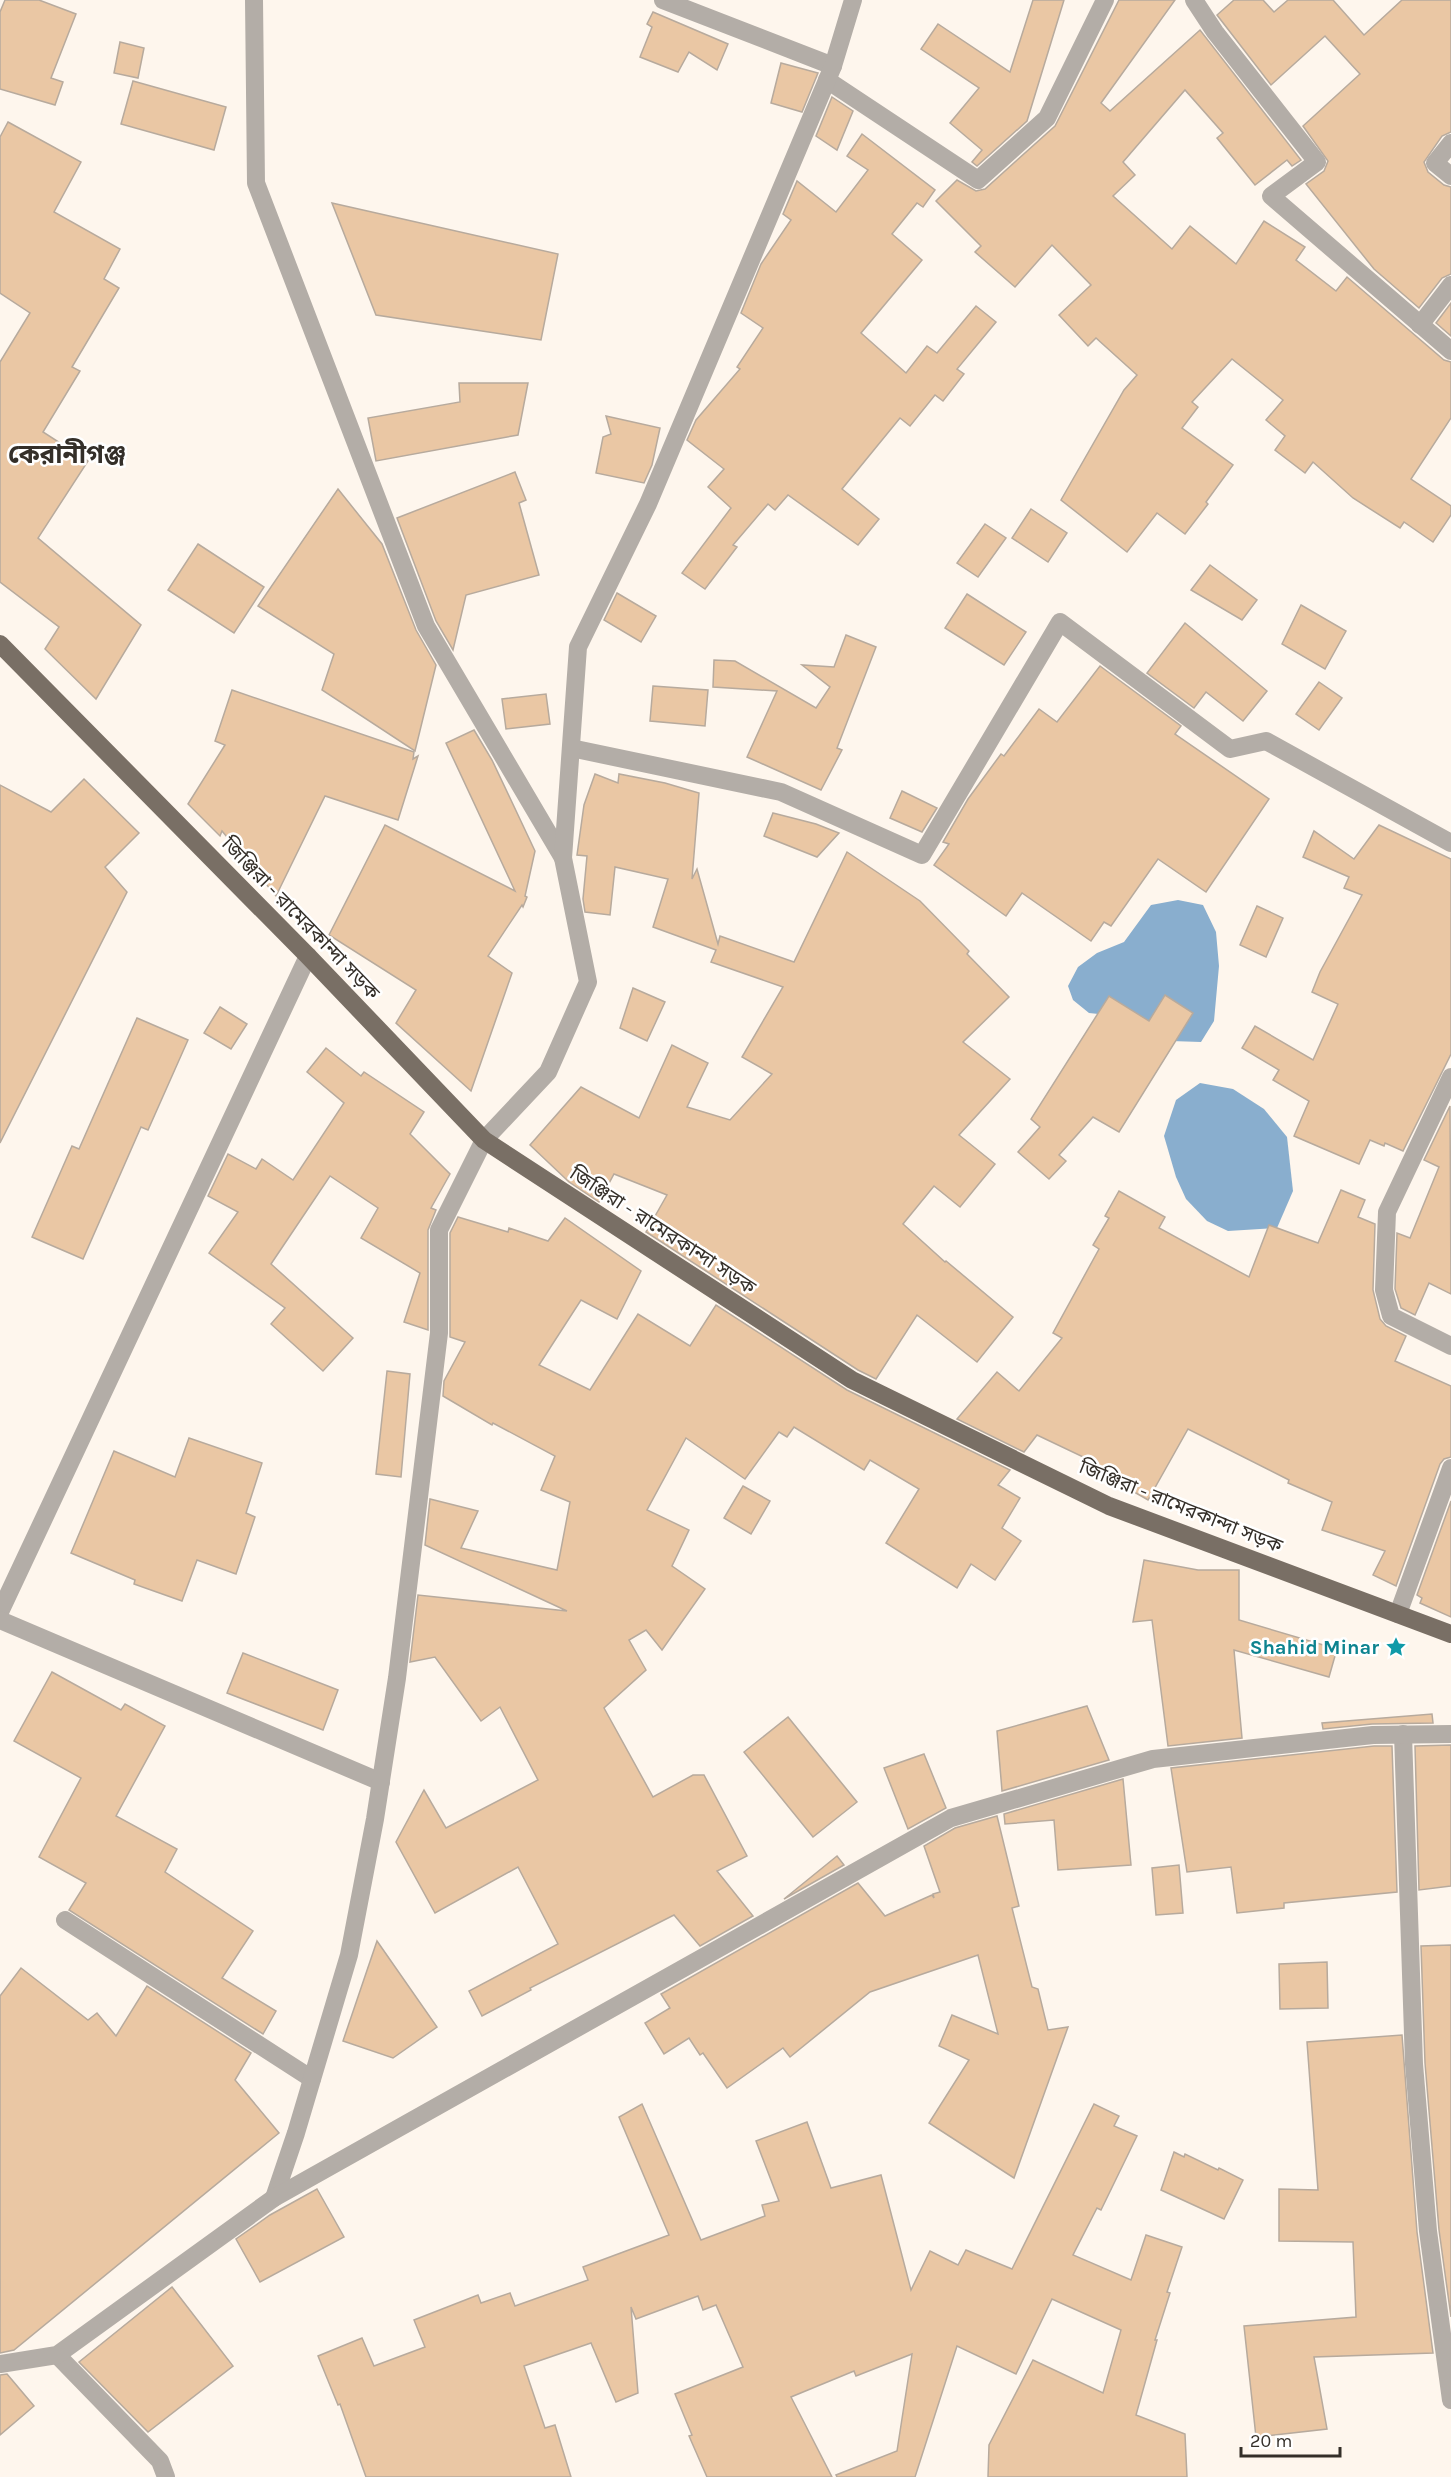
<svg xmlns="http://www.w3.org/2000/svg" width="1451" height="2477" font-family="Karla,'Noto Sans Bengali',sans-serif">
  <rect width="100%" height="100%" fill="#fef6ed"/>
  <g fill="#89aece">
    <polygon points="1178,900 1203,905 1216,932 1219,966 1214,1021 1201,1042 1171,1041 1108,1015 1089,1013 1073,1000 1068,986 1078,967 1097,953 1124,942 1151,905"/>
    <polygon points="1200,1083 1233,1089 1264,1109 1287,1137 1293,1191 1277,1228 1228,1231 1207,1221 1186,1199 1176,1177 1164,1136 1176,1100"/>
  </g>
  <g fill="#eac7a4" stroke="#b7aa9d" stroke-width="1.5">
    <polygon points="5,0 39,0 76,14 51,78 63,82 55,105 0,89 0,12"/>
    <polygon points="1033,0 1064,0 1027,121 977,166 972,162 982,150 950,123 979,88 921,49 938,24 1010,72"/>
    <polygon points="1119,0 1175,0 1101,103 1110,111 1200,30 1301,160 1292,166 1287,160 1255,185 1217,138 1223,133 1185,90 1123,162 1135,175 1113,196 1172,249 1190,226 1236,264 1264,221 1305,247 1296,260 1336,291 1347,277 1444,360 1451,362 1451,418 1411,479 1451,506 1451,515 1433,542 1404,522 1400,528 1353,498 1313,462 1305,473 1275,450 1285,436 1266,420 1283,400 1232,359 1192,402 1198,407 1182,428 1233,465 1206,502 1208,504 1185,534 1157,513 1127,552 1061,500 1124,390 1137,375 1096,338 1088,346 1059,315 1091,285 1052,245 1015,287 975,252 981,246 936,201 957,180 976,191 985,189 1055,126"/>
    <polygon points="1234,0 1263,0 1274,12 1288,0 1333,0 1364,35 1402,0 1451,0 1451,132 1442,136 1424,162 1428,172 1444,185 1451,187 1451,274 1442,278 1419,308 1374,269 1306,184 1324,171 1328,161 1303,126 1360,74 1325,36 1271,85 1217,15"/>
    <polygon points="653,12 728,44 717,70 689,52 678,72 640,57 652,27 647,24"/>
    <polygon points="120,42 144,48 138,78 114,73"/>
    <polygon points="781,63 818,73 802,112 771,103"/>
    <polygon points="133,81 226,107 214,150 121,124"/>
    <polygon points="832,97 853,111 837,150 816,136"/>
    <polygon points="8,122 81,162 54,212 120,249 104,279 119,288 72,367 80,371 43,432 88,461 38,538 141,625 96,699 45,649 59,627 0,582 0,362 30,313 0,293 0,137"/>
    <polygon points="862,134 935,190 923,207 917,203 892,234 922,260 861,333 906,373 927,346 937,353 976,306 996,322 957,369 964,374 943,401 935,395 910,426 900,418 842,489 879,519 858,545 788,495 775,510 768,504 733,545 737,547 705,589 682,573 731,508 708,487 724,469 687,440 696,420 740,369 737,367 763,328 741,313 761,264 791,220 783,214 797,181 836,212 868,170 847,156"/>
    <polygon points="332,203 558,254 541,340 376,315"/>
    <polygon points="1451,303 1451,336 1436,323"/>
    <polygon points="459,383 528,383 518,435 376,461 368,418 460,402"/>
    <polygon points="606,416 660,428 652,465 644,483 596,473 603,437 611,434"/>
    <polygon points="515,472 526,500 519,503 539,575 466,595 453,650 436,621 397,518"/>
    <polygon points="338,489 382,544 416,630 436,665 415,751 322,690 334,654 258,606"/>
    <polygon points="1031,509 1067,533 1048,562 1012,538"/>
    <polygon points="985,524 1006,538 978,577 957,563"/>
    <polygon points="198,544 264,587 234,633 168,590"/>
    <polygon points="1210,565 1257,600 1242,620 1191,590"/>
    <polygon points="617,593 656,616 641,642 604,620"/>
    <polygon points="967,594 1026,632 1004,665 945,628"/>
    <polygon points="1301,605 1346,631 1325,669 1282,644"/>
    <polygon points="1185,623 1267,691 1243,721 1206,692 1194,708 1147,673"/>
    <polygon points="846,635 876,647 837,748 842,750 821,790 747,757 777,691 713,687 714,660 735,661 816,708 830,687 802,665 834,667"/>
    <polygon points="1100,666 1181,726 1175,734 1269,799 1206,892 1158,859 1111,926 1104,922 1091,941 1022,893 1006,916 934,865 949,844 943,842 968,799 1001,754 1004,756 1039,709 1057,722"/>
    <polygon points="1319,682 1342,698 1319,730 1296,714"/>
    <polygon points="653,686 708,690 705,726 650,721"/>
    <polygon points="232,690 414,752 413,759 418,756 398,820 325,796 276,896 222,831 220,836 188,804 225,745 215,741"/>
    <polygon points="546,694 550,724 506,729 502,699"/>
    <polygon points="474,730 492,760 535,851 525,896 527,897 523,907 522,905 488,956 512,973 471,1091 396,1023 416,990 329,935 385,825 515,891 446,743"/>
    <polygon points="595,774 618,783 619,774 665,783 699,793 692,879 697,869 718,944 720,936 794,962 847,852 920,901 969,951 967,954 1009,997 963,1042 1010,1079 959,1135 995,1164 960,1207 934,1186 903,1224 945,1262 946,1261 1013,1317 977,1362 917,1315 876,1379 858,1370 646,1232 667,1195 614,1174 599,1202 569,1182 530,1145 581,1087 639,1118 672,1045 708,1063 687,1107 730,1120 772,1074 742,1057 783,987 711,962 716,950 653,927 668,879 615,867 610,915 585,912 583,899 587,856 577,855 584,805"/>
    <polygon points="84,779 139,833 105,867 127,892 0,1143 0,785 51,812"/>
    <polygon points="902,791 937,808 922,832 890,818"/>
    <polygon points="773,813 816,824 839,833 817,857 764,836"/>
    <polygon points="1379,825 1451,859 1451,1054 1403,1151 1385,1143 1384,1146 1370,1140 1359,1164 1294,1136 1309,1101 1273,1080 1279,1070 1242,1048 1255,1026 1313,1060 1338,1004 1312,992 1320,972 1362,895 1344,888 1349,877 1303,857 1314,831 1354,859"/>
    <polygon points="1257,906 1283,918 1266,957 1240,945"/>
    <polygon points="633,988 665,1002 647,1041 620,1028"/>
    <polygon points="1165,995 1193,1013 1119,1132 1093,1117 1059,1155 1066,1161 1049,1179 1018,1152 1040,1127 1031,1119 1109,996 1149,1021"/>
    <polygon points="220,1007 247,1024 231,1049 204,1033"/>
    <polygon points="137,1018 188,1040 148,1130 141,1127 83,1259 32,1237 72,1146 79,1149"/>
    <polygon points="326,1048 361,1076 364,1072 424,1112 410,1134 450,1174 431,1208 436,1210 428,1230 428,1330 404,1322 420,1273 361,1238 378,1208 330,1176 271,1264 353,1338 323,1371 271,1324 285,1308 209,1253 238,1212 208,1196 228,1154 256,1169 262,1159 293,1180 344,1103 307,1072"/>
    <polygon points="1450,1106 1451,1294 1429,1283 1415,1315 1401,1308 1395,1289 1397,1233 1410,1238 1439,1167 1424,1160"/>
    <polygon points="1341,1190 1365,1200 1358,1217 1375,1224 1373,1290 1380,1319 1386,1326 1406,1336 1395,1361 1451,1386 1451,1457 1444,1459 1440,1464 1396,1586 1373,1575 1385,1551 1322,1530 1332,1502 1288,1483 1289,1480 1188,1429 1148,1500 1094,1469 1098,1464 1037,1435 1024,1452 957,1419 997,1372 1019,1391 1062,1338 1053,1333 1099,1249 1093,1245 1109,1218 1105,1216 1119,1191 1165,1217 1159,1228 1249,1277 1269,1225 1318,1243"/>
    <polygon points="458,1217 508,1232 509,1228 548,1241 565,1218 641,1271 617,1319 581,1300 539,1365 590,1390 638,1314 690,1346 716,1305 847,1390 1010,1470 998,1485 1020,1498 1002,1528 1021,1541 995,1580 971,1564 957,1588 886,1543 919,1489 870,1460 864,1470 794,1427 787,1437 779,1432 745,1479 686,1438 647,1510 689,1530 672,1566 705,1589 662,1650 646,1630 629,1640 646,1670 604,1708 653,1797 693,1775 704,1775 747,1856 717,1871 753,1916 700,1946 674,1915 530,1988 531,1990 482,2016 469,1991 558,1944 518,1867 435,1913 396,1842 424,1790 446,1828 538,1780 500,1707 481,1721 435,1657 410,1662 418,1595 567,1611 425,1545 430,1499 478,1511 461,1548 557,1570 570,1502 541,1490 555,1456 493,1423 492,1425 443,1396 444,1381 465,1342 450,1337 450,1233"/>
    <polygon points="387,1371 410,1374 401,1477 376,1474"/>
    <polygon points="189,1438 262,1463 246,1513 255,1517 236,1574 197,1560 182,1601 134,1584 135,1580 71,1553 114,1451 175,1477"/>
    <polygon points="743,1486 770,1501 751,1534 724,1518"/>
    <polygon points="1451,1501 1451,1617 1420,1603 1422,1598 1417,1595"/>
    <polygon points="1144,1560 1198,1570 1239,1570 1239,1620 1337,1649 1329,1677 1234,1650 1242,1738 1168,1746 1152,1620 1133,1622"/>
    <polygon points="243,1653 338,1690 323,1730 227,1693"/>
    <polygon points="52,1672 121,1710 125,1704 165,1726 116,1816 177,1849 165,1872 253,1931 222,1978 276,2011 263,2034 69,1910 86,1883 39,1857 81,1778 14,1741"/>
    <polygon points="1087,1706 1109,1760 1002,1791 997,1731"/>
    <polygon points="1432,1714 1433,1723 1372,1724 1323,1729 1322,1723"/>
    <polygon points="788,1717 857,1802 813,1837 744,1752"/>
    <polygon points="1451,1745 1451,1886 1419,1890 1415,1746"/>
    <polygon points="1374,1746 1392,1746 1397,1892 1284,1903 1284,1908 1237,1913 1231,1867 1187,1872 1171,1768"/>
    <polygon points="924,1754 946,1808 908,1829 884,1768"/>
    <polygon points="1123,1779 1131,1865 1058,1870 1054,1820 1005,1824 1004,1814"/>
    <polygon points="997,1816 1019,1906 1012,1908 1032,1987 1038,1989 1048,2030 1068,2027 1014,2178 929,2123 969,2060 939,2046 952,2015 998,2034 978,1955 870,1992 790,2057 783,2048 727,2088 703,2053 700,2055 689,2038 664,2054 645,2023 670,2008 661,1994 858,1883 885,1916 932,1895 934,1898 933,1894 940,1892 924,1846 955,1828"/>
    <polygon points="837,1856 844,1865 784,1899"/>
    <polygon points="1179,1865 1183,1913 1156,1915 1152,1868"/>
    <polygon points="377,1941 437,2027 393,2058 343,2041"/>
    <polygon points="1451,1945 1451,2317 1439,2230 1425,2063 1421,1946"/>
    <polygon points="1327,1962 1328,2008 1280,2009 1279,1964"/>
    <polygon points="21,1968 88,2020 97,2013 116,2036 147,1986 251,2053 235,2080 279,2133 14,2350 0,2353 0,1996"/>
    <polygon points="1402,2035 1417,2232 1433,2353 1314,2357 1327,2429 1256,2437 1244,2326 1356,2317 1353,2242 1279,2241 1279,2189 1318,2190 1307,2042"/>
    <polygon points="642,2104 701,2240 765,2216 762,2205 779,2201 756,2141 807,2122 831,2188 881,2175 911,2290 930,2251 958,2265 966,2250 1012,2269 1094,2104 1119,2116 1114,2126 1137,2136 1101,2210 1097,2208 1073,2255 1131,2280 1146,2235 1182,2247 1167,2292 1170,2293 1155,2340 1157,2340 1136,2415 1185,2434 1187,2477 988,2477 989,2445 1033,2360 1103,2393 1121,2330 1052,2299 1016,2374 957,2346 915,2477 837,2477 836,2475 897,2451 912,2354 856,2376 854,2371 791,2397 832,2477 707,2477 689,2436 692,2435 675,2394 743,2367 716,2305 703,2310 698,2296 636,2319 631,2307 638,2393 616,2402 591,2343 524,2366 545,2428 555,2425 571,2477 366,2477 340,2404 338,2405 318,2356 362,2338 374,2366 425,2347 414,2320 478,2295 481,2303 510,2293 515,2306 588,2280 583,2267 669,2235 619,2117"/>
    <polygon points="1174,2152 1184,2157 1185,2154 1218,2170 1219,2168 1243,2180 1224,2219 1161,2190"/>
    <polygon points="317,2189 344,2237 260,2282 236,2239 270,2215"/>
    <polygon points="172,2287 233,2366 148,2432 79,2362"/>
    <polygon points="7,2374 34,2406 0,2435 0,2375"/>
  </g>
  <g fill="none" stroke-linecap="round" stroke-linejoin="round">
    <g stroke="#b3ada7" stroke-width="18">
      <polyline points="254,0 256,183 426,626 563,858"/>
      <polyline points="663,0 833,66"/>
      <polyline points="1194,0 1215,32 1317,162 1271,196 1451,351"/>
      <polyline points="827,80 978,180 1047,118 1105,0"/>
      <polyline points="1451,143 1435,163 1451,176"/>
      <polyline points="1420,325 1451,285"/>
      <polyline points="571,748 781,792 922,855 1060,622 1230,749 1266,741 1451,843"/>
      <polyline points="1451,1077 1387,1212 1384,1290 1391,1316 1451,1346"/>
      <polyline points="0,1612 308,956"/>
      <polyline points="1398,1614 1451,1468"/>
      <polyline points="0,1620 381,1782"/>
      <polyline points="1403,1734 1414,2064 1428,2231 1451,2400"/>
      <polyline points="65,1920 312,2079"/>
      <polyline points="274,2198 296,2133 349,1955 375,1819 397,1678 439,1333 439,1230 484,1140 548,1072 588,982 563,858 578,647 648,504 833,66 853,0"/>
      <polyline points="57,2355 160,2461 166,2477"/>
      <polyline points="0,2364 57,2355 274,2198 951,1818 1153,1759 1373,1735 1451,1734"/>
    </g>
    <polyline stroke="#796f65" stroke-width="18" points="0,644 308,956 484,1140 852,1380 1109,1506 1451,1634"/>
  </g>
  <defs>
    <g id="sight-bare" transform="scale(1.62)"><path d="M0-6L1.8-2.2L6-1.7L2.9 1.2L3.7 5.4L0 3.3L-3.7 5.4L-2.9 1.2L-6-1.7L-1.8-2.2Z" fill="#0f9aa8" stroke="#fff" stroke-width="2.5" paint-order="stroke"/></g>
  </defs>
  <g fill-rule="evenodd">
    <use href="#sight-bare" x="1396" y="1647"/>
  </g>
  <g text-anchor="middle" stroke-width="5" stroke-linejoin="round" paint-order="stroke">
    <g font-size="20" fill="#342f29" stroke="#fff">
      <text transform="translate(301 918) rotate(46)" y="7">জিঞ্জিরা - রামেরকান্দা সড়ক</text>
      <text transform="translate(663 1230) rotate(33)" y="7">জিঞ্জিরা - রামেরকান্দা সড়ক</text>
      <text transform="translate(1181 1506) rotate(22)" y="7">জিঞ্জিরা - রামেরকান্দা সড়ক</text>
    </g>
    <g font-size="20" font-weight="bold" fill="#0d838f" stroke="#fff" text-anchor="end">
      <text x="1379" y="1654">Shahid Minar</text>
    </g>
    <g font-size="26" font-weight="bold" fill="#342f29" stroke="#fff">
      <text x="67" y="463">কেরানীগঞ্জ</text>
    </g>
  </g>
  <path d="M1241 2447v9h99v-9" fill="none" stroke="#342f29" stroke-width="3"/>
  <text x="1250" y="2447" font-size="18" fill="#342f29" stroke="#ffffff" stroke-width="4.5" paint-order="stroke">20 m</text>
</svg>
